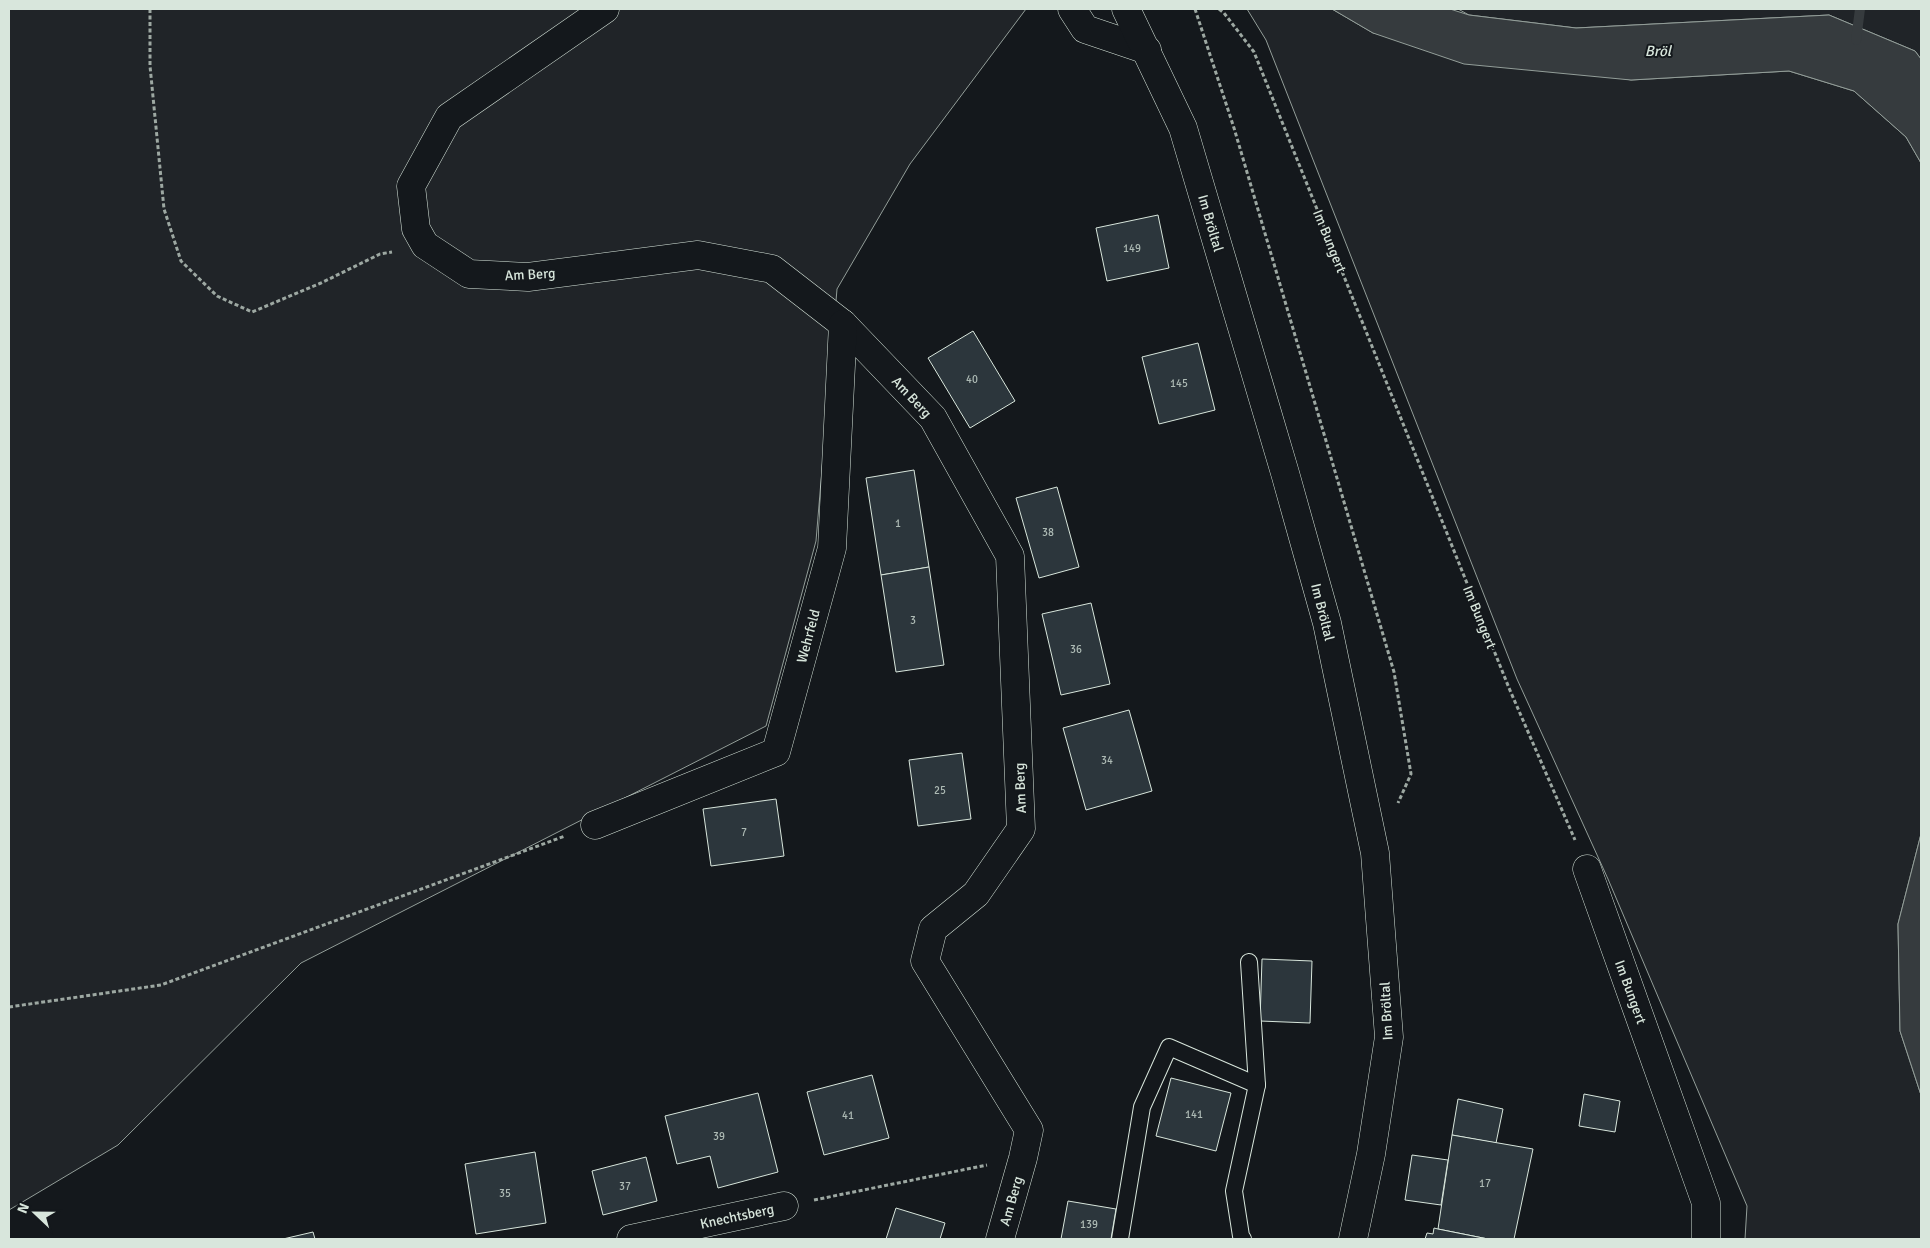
<svg xmlns="http://www.w3.org/2000/svg" width="1930" height="1248" font-family="Signika,sans-serif">
  <rect width="100%" height="100%" fill="#14181c"/>
  <g fill="#202428" stroke="#939e99">
    <polygon points="9,9 1026,9 910,164 837,289 816,541 766,726 301,963 118,1145 9,1210"/>
    <polygon points="1247,9 1332,9 1373,33 1631,80 1789,71 1854,91 1906,137 1921,163 1921,834 1898,924 1900,1031 1921,1095 1921,1239 1745,1239 1747,1206 1608,879 1517,679 1266,40"/>
    <polygon points="1458,9 1921,9 1921,59 1915,51 1829,15 1576,28 1469,15"/>
  </g>
  <g fill="#363b3e" stroke="#939e99">
    <polygon points="1332,9 1450,9 1469,15 1576,28 1829,15 1915,51 1921,59 1921,163 1906,137 1854,91 1789,71 1631,80 1464,64 1373,33"/>
    <polygon points="1921,834 1921,1095 1900,1031 1898,924"/>
  </g>
  <g fill="none" stroke-linecap="round" stroke-linejoin="round">
    <polyline stroke="#363b3e" stroke-width="10" points="1856,40 1860,9"/>
  </g>
  <g fill="#2c363c" stroke="#d8e6dc">
    <polygon points="1158,215 1169,268 1107,281 1096,228"/>
    <polygon points="973,331 1015,401 970,428 928,358"/>
    <polygon points="1198,343 1215,410 1159,424 1142,357"/>
    <polygon points="914,470 929,567 881,575 866,478"/>
    <polygon points="1057,487 1079,567 1039,578 1016,498"/>
    <polygon points="929,567 944,665 896,672 881,575"/>
    <polygon points="1091,603 1110,684 1061,695 1042,614"/>
    <polygon points="1129,710 1152,791 1086,810 1063,728"/>
    <polygon points="962,753 971,819 918,826 909,760"/>
    <polygon points="776,799 784,856 711,866 703,809"/>
    <polygon points="1262,959 1312,961 1310,1023 1260,1021"/>
    <polygon points="872,1075 889,1138 824,1155 807,1092"/>
    <polygon points="1171,1078 1231,1093 1216,1151 1156,1136"/>
    <polygon points="758,1093 778,1172 718,1188 710,1156 677,1164 665,1116"/>
    <polygon points="1584,1094 1620,1101 1615,1132 1579,1126"/>
    <polygon points="1458,1099 1503,1109 1496,1143 1452,1135"/>
    <polygon points="1452,1135 1533,1149 1514,1239 1488,1239 1438,1229"/>
    <polygon points="535,1152 546,1223 476,1234 465,1164"/>
    <polygon points="1412,1155 1448,1160 1441,1205 1405,1200"/>
    <polygon points="646,1157 657,1201 603,1215 592,1171"/>
    <polygon points="1068,1201 1116,1209 1111,1239 1061,1239"/>
    <polygon points="896,1208 945,1223 940,1239 886,1239"/>
    <polygon points="1434,1228 1438,1229 1488,1239 1425,1239 1427,1233 1433,1234"/>
    <polygon points="313,1232 315,1239 283,1239"/>
  </g>
  <g fill="none" stroke-linecap="round" stroke-linejoin="round">
    <g stroke="#d8e6dc" stroke-width="18">
      <g id="service">
        <polyline points="1120,1239 1142,1107 1169,1047 1257,1085"/>
        <polyline points="1243,1239 1241,1236 1234,1191 1257,1085 1249,962"/>
      </g>
    </g>
    <g stroke="#d8e6dc" stroke-width="29">
      <g id="minor">
        <polyline points="605,9 449,117 411,186 416,229 425,245 469,274 528,277 698,255 772,269 843,324 933,418 1010,556 1021,829 976,894 933,929 925,961 1029,1130 1023,1158 1000,1239"/>
        <polyline points="1072,9 1085,29 1147,50"/>
        <polyline points="595,825 776,752 832,548 843,324"/>
        <polyline points="1587,869 1706,1203 1706,1239"/>
        <polyline points="631,1239 784,1206"/>
      </g>
    </g>
    <g stroke="#d8e6dc" stroke-width="29">
      <polyline id="primary" points="1126,9 1183,128 1285,473 1327,623 1375,853 1389,1037 1371,1154 1353,1239"/>
    </g>
    <g stroke="#9da8a2" stroke-width="3" stroke-dasharray="4 2.5" stroke-linecap="butt">
      <polyline points="150,9 150,66 164,209 181,261 217,296 252,312 321,283 380,254 392,252"/>
      <polyline points="1195,9 1234,128 1394,672 1411,774 1398,803"/>
      <polyline points="1219,9 1224,13 1254,52 1509,688 1575,840"/>
      <polyline points="9,1007 161,985 565,836"/>
      <polyline points="814,1200 987,1165"/>
    </g>
    <use href="#service" stroke="#14181c" stroke-width="16"/>
    <use href="#minor" stroke="#14181c" stroke-width="28"/>
    <use href="#primary" stroke="#14181c" stroke-width="28"/>
  </g>
  <g text-anchor="middle" stroke-width="4" stroke-linejoin="round" paint-order="stroke">
    <g font-size="11" fill="#adbab4">
      <text x="1132" y="252">149</text>
      <text x="972" y="383">40</text>
      <text x="1179" y="387">145</text>
      <text x="898" y="527">1</text>
      <text x="1048" y="536">38</text>
      <text x="913" y="624">3</text>
      <text x="1076" y="653">36</text>
      <text x="1107" y="764">34</text>
      <text x="940" y="794">25</text>
      <text x="744" y="836">7</text>
      <text x="1194" y="1118">141</text>
      <text x="848" y="1119">41</text>
      <text x="719" y="1140">39</text>
      <text x="1485" y="1187">17</text>
      <text x="625" y="1190">37</text>
      <text x="505" y="1197">35</text>
      <text x="1089" y="1228">139</text>
    </g>
    <g font-size="14" fill="#d8e6dc" stroke="#14181c">
      <text transform="translate(1211 223) rotate(74)" y="5">Im Bröltal</text>
      <text transform="translate(1330 241) rotate(68)" y="5">Im Bungert</text>
      <text transform="translate(530 274) rotate(-3)" y="5">Am Berg</text>
      <text transform="translate(912 397) rotate(47)" y="5">Am Berg</text>
      <text transform="translate(1323 612) rotate(76)" y="5">Im Bröltal</text>
      <text transform="translate(1480 617) rotate(68)" y="5">Im Bungert</text>
      <text transform="translate(808 636) rotate(-75)" y="5">Wehrfeld</text>
      <text transform="translate(1020 788) rotate(-92)" y="5">Am Berg</text>
      <text transform="translate(1631 992) rotate(70)" y="5">Im Bungert</text>
      <text transform="translate(1386 1011) rotate(-93)" y="5">Im Bröltal</text>
      <text transform="translate(1011 1201) rotate(-74)" y="5">Am Berg</text>
      <text transform="translate(737 1216) rotate(-12)" y="5">Knechtsberg</text>
    </g>
    <g font-size="15" font-style="italic" fill="#d8e6dc" stroke="#14181c">
      <text x="1658" y="56">Bröl</text>
    </g>
  </g>
  <rect width="1930" height="1248" fill="none" stroke="#d8e6dc" stroke-width="20"/>
  <g transform="translate(35 1213) rotate(292)" stroke="#14181c" stroke-width="4" paint-order="stroke">
  <path d="M0-4L9 19L0 12L-9 19Z" fill="#d8e6dc"/>
  <text y="-8" font-size="14" font-weight="bold" text-anchor="middle" fill="#d8e6dc">N</text>
  </g>
</svg>
